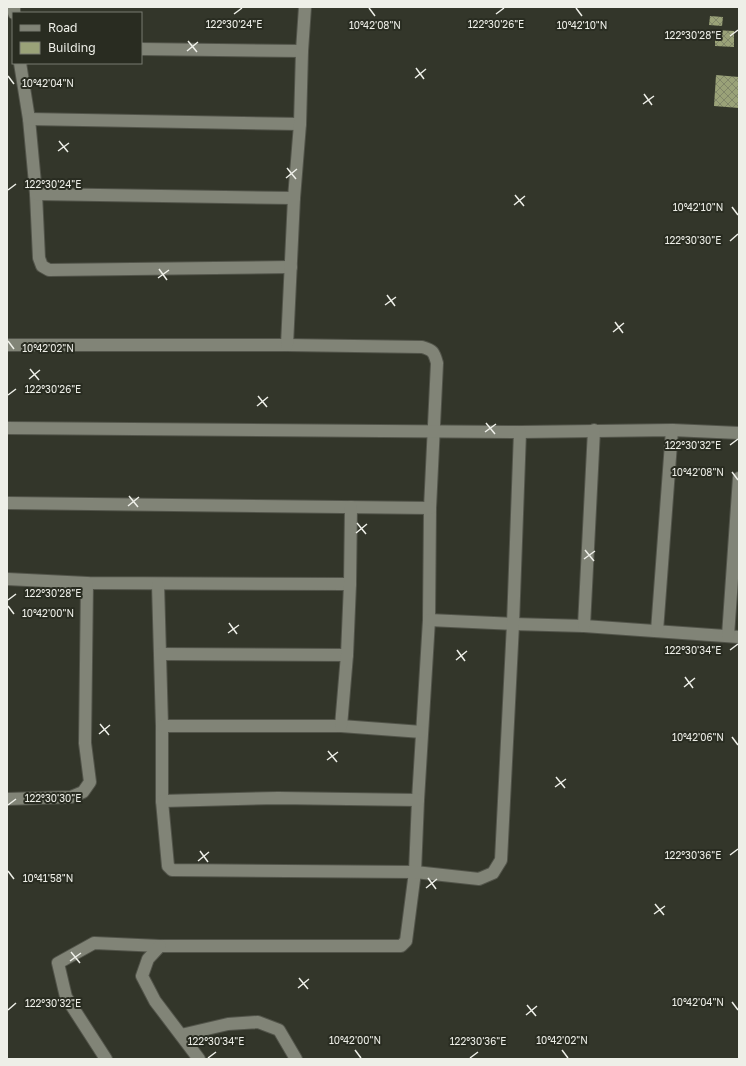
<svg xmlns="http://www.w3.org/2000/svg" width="746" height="1066" font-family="'Golos Text',sans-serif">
  <defs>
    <pattern id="building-cross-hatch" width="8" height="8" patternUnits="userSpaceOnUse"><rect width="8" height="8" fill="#9aa278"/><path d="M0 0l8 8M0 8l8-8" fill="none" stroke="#818769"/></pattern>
  </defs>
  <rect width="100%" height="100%" fill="#33362a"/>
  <g fill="url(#building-cross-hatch)">
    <polygon points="710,16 723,17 722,26 709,25"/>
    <polygon points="715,30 734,31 734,47 715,46"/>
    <polygon points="716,75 739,77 739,108 714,106"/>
  </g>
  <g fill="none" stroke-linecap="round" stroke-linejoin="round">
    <g stroke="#52544a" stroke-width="14">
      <g id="street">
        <polyline points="14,7 14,13"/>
        <polyline points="141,49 302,51"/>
        <polyline points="20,63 29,119 36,194 39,258 42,266 49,270 291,267"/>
        <polyline points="29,119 300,124"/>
        <polyline points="36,194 294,198"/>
        <path d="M7 345H287L422 347C433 350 434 352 437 363L430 508 429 620 418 800 415 872 406 941 401 946H160L94 943 58 963 66 997 106 1059"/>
        <polyline points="287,345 294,198 300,124 302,51 305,7"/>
        <polyline points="7,428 520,432 672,430 739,433"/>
        <polyline points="7,503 430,508"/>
        <polyline points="7,579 87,583 350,584"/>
        <polyline points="158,584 162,726 162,801 278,798 418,800"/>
        <polyline points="429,620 513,624 584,626 739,637"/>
        <polyline points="584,626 594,430"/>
        <polyline points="657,631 672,430"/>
        <polyline points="728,636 739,478"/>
        <polyline points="160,654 347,655"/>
        <polyline points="162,726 341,726 422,732"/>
        <polyline points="341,726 347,655 350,584 351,507"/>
        <polyline points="7,799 71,797 83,792 90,782 85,743 87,583"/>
        <polyline points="162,801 168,866 172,870 415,872 479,879 493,873 501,860 513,624 520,432"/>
        <polyline points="160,946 148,959 142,976 155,1001 199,1059"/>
        <polyline points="181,1035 228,1024 258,1022 279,1030 296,1059"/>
      </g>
    </g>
    <use href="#street" stroke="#818477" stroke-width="12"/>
  </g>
  <path fill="none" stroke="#eeefe8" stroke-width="1.5" d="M369 8 375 16M576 8 582 16M234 14 242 8M496 14 504 8M730 36 738 30M188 41 197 52M187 51 198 42M416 68 424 79M8 76 14 84M415 78 426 69M644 94 652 105M643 104 654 96M59 141 68 152M58 151 69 143M287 168 296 179M286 178 297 169M8 190 16 184M515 195 524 206M514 205 525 196M732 207 738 215M730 241 738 234M159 269 167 280M158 278 169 270M387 295 395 306M385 305 396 297M615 322 623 333M613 332 624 323M8 341 14 349M30 369 39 380M29 379 40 370M8 395 16 389M258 396 267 407M257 406 268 397M486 423 495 434M485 432 496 424M730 445 738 439M732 472 738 480M129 496 138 507M128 506 139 497M357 523 366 534M356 533 367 524M585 550 594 561M584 559 595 551M8 600 16 594M8 606 14 614M229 623 237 634M228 633 239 625M457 650 465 661M730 650 738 644M456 660 467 651M685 677 693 688M684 687 695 678M100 724 109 735M99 734 110 725M732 737 738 745M328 751 337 762M327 760 338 752M556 777 565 788M555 787 566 779M8 805 16 799M200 851 208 862M730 855 738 849M198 861 209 852M8 871 14 879M428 878 436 889M426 888 437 879M655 904 664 915M654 914 665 906M71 952 80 963M70 961 81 953M299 978 308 989M298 988 309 979M732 1002 738 1010M527 1005 536 1016M8 1010 16 1003M526 1015 537 1006M355 1050 361 1058M562 1050 568 1058M208 1058 216 1052M470 1058 478 1052"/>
  <g font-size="10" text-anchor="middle" fill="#eeefe8" stroke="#292c21" stroke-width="4" stroke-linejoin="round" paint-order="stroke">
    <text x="234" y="28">122°30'24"E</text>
    <text x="496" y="28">122°30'26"E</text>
    <text x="375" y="29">10°42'08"N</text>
    <text x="582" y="29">10°42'10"N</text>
    <text x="693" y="39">122°30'28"E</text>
    <text x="48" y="87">10°42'04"N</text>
    <text x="53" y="188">122°30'24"E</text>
    <text x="698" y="211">10°42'10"N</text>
    <text x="693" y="244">122°30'30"E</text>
    <text x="48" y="352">10°42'02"N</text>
    <text x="53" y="393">122°30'26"E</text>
    <text x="693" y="449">122°30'32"E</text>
    <text x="698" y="476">10°42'08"N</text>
    <text x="53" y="597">122°30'28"E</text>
    <text x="48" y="617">10°42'00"N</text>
    <text x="693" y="654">122°30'34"E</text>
    <text x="698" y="741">10°42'06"N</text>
    <text x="53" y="802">122°30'30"E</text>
    <text x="693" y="859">122°30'36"E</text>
    <text x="48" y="882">10°41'58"N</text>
    <text x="698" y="1006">10°42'04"N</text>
    <text x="53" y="1007">122°30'32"E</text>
    <text x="355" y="1044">10°42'00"N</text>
    <text x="562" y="1044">10°42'02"N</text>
    <text x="216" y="1045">122°30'34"E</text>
    <text x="478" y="1045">122°30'36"E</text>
  </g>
  <rect width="746" height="1066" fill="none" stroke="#eeefe8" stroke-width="16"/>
  <rect x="12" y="12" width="130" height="52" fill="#292c21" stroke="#787a71"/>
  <rect x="20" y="25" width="20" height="6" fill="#818477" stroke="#787a71"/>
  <text x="48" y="32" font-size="12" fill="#eeefe8">Road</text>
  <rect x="20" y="42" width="20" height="12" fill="#9aa278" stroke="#787a71"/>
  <text x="48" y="52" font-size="12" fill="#eeefe8">Building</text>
</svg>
